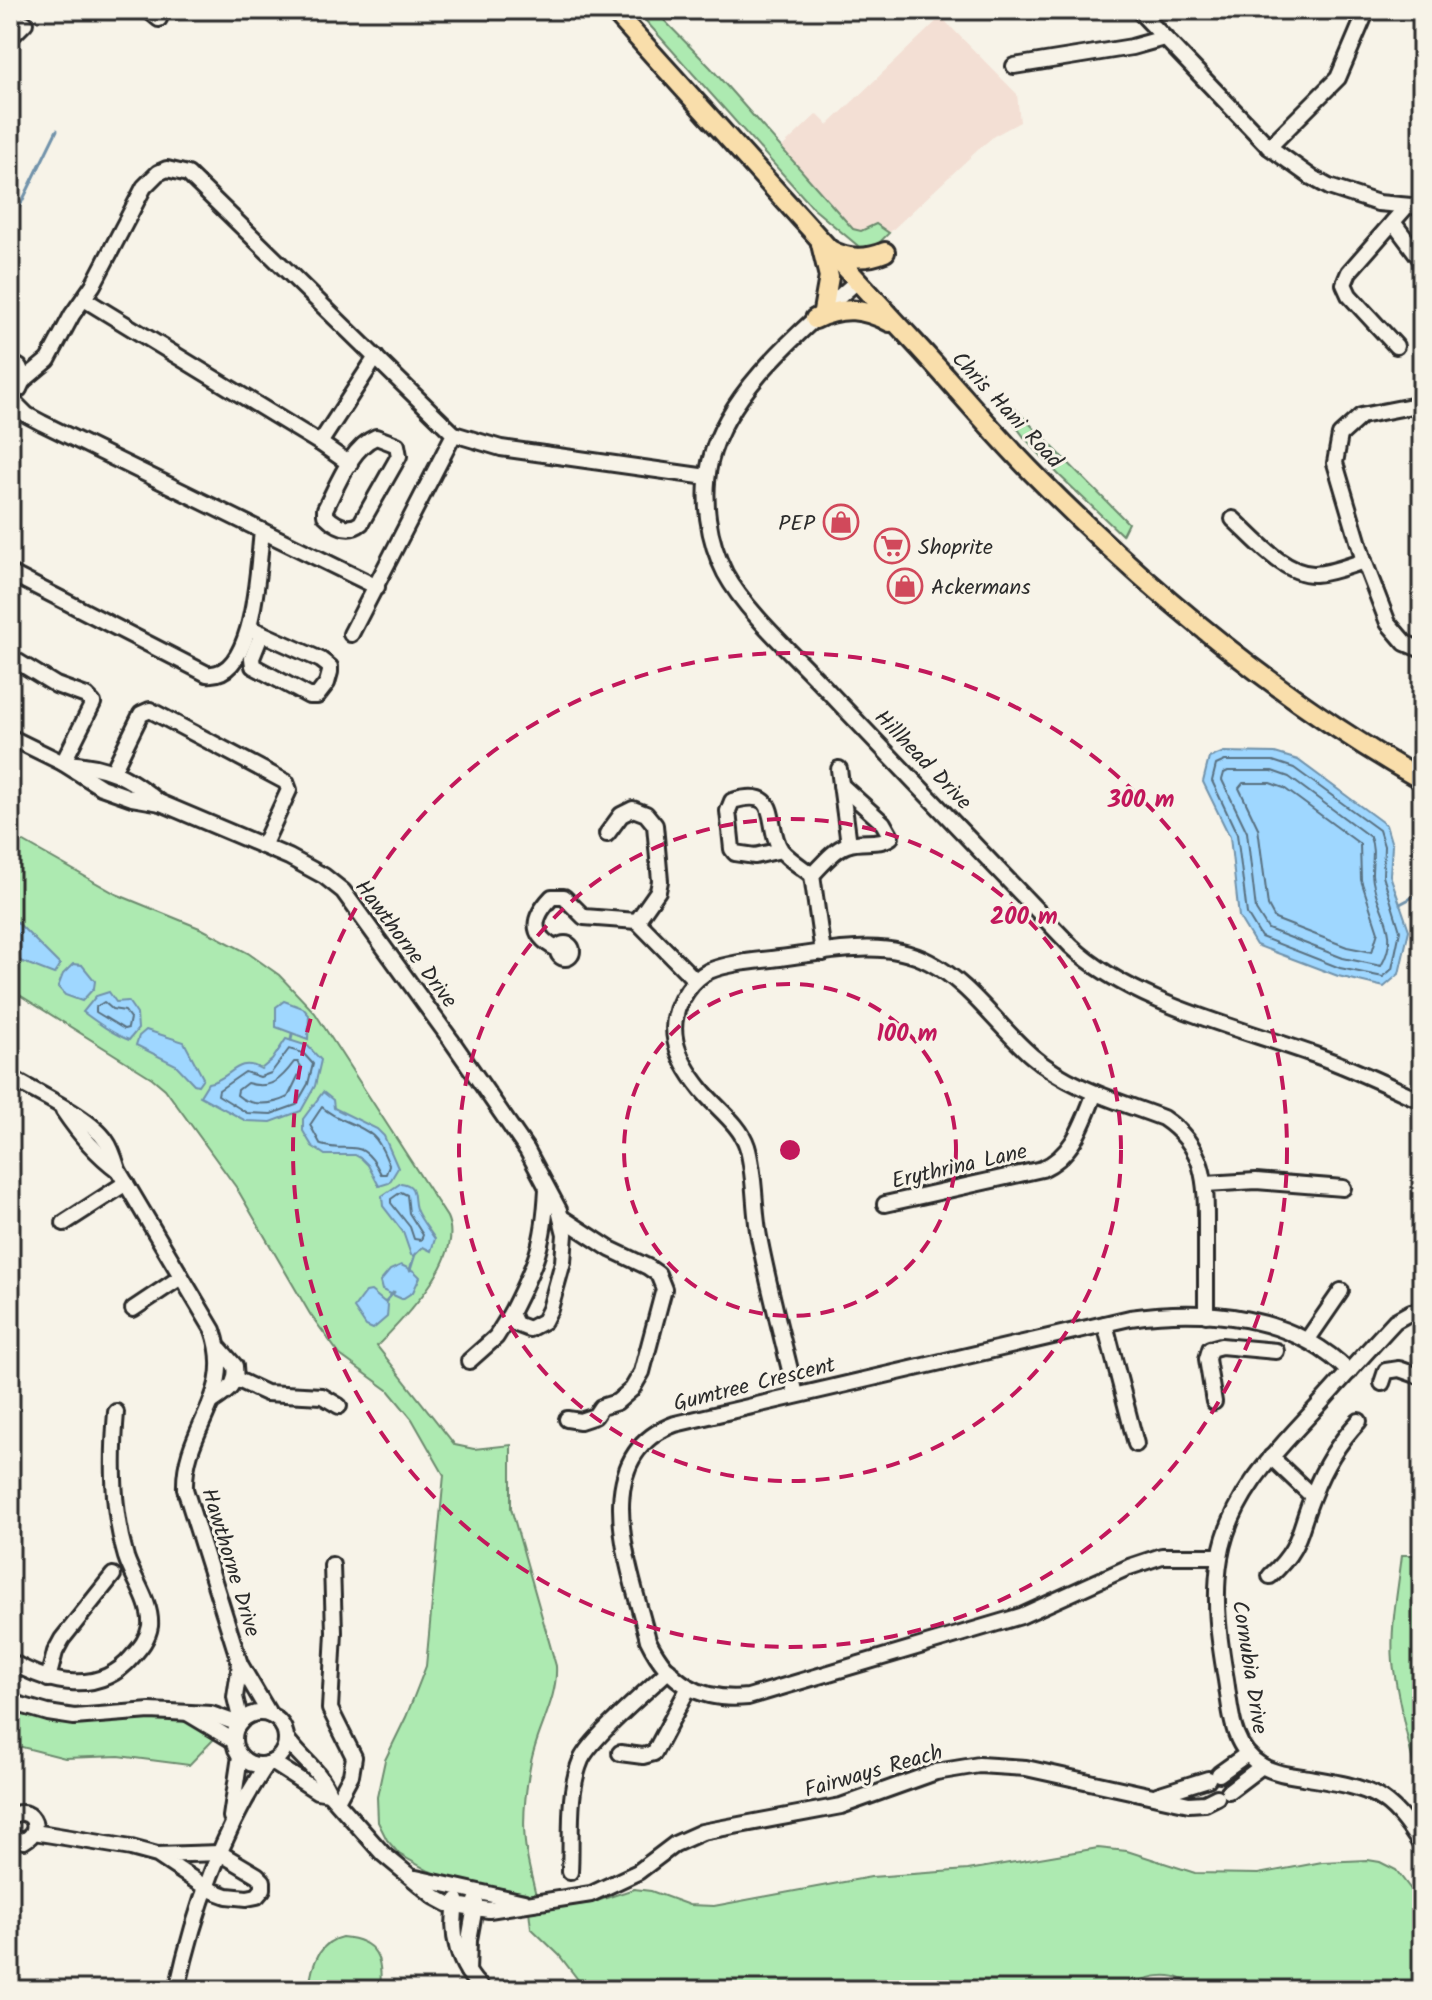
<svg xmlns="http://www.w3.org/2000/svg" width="1432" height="2000" font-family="Kalam,sans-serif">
  <rect width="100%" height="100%" fill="#f7f3e8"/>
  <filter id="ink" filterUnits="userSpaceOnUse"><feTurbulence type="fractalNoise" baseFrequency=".0125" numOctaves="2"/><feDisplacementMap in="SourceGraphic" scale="16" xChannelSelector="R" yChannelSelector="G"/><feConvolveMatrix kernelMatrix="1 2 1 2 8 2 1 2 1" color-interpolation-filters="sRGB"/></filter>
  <g filter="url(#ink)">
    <polygon fill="#f3dfd4" points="941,17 1017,94 1020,122 994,136 979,149 889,233 876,224 861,231 853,229 780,149 817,114 828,125"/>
    <g fill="#adeab1" stroke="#6c8a6e" stroke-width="2">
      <polygon points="636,10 654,10 710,67 853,229 861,231 876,224 889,233 879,243 863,250 814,209"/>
      <polygon points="1014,408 1128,523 1122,535 1058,474 1024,437 1007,414"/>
      <path d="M10 834 116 894 202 929 248 953 279 975 315 1013 447 1217C466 1258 402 1320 377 1346L455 1445 474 1449 511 1445V1508L556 1666C558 1699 537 1730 531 1762 525 1792 521 1826 527 1856 530 1874 536 1892 539 1910L591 1903 634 1889 651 1891 689 1905 714 1906 871 1877 968 1870 1098 1848 1127 1851 1195 1873 1258 1874 1322 1862 1368 1860 1380 1862 1396 1870 1422 1904V1990H1197C1174 1965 1143 1978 1116 1990H586L559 1955 531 1928 527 1893 452 1879 429 1871 399 1854 387 1840 378 1822 377 1797 385 1760 406 1717 426 1666 444 1475 412 1419 388 1390 340 1355 310 1314 236 1187 165 1089 152 1078 10 989Z"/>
      <path d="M1402 1555H1422V1766H1414C1406 1732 1397 1697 1393 1662 1390 1627 1398 1590 1402 1555Z"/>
      <polygon points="10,1707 128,1718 167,1718 192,1722 216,1737 189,1765 119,1756 65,1758 10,1744"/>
      <path d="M342 1937C378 1940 383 1959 380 1990H309C311 1968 318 1942 342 1937Z"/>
    </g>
    <g fill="#9fd7ff" stroke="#7192aa" stroke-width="2">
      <polygon points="1224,752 1275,753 1298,760 1386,825 1392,845 1390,875 1409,930 1399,974 1384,987 1338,976 1256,945 1239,917 1230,837 1203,782 1209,758"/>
      <polygon points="10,915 60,965 54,974 10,957"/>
      <polygon points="73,964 82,965 95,981 94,988 82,1001 65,995 58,987 63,974"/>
      <path d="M109 992 116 1002 128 1001 137 1014 138 1029 129 1040C113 1034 98 1023 83 1012L96 996Z"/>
      <polygon points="284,1001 303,1008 309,1015 308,1039 276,1027 276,1007"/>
      <polygon points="146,1030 184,1042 203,1078 198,1085 194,1084 176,1065 136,1045 139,1036"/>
      <path d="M286 1039 308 1046 321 1060 315 1086 301 1111 271 1122 246 1121 200 1096 208 1083C231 1080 236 1055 261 1069L272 1060Z"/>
      <polygon points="323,1092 333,1100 334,1108 377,1129 384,1136 398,1168 389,1183 379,1186 368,1165 362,1159 355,1155 325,1155 312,1146 303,1131 303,1119"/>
      <path d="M401 1183C418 1185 412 1197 416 1209 419 1218 430 1231 435 1239L431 1251 423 1247 414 1256 411 1255 403 1232 383 1206 382 1196Z"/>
      <polygon points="401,1265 414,1271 420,1277 413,1292 402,1299 382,1290 380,1282 390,1270"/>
      <polygon points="371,1291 388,1305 387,1317 373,1329 366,1326 354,1308 366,1292"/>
    </g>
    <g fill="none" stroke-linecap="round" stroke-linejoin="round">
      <g stroke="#597080" stroke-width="2">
        <polygon points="1225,761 1273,761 1294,768 1379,830 1384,846 1383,876 1400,931 1392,969 1383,977 1340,968 1261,937 1247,914 1237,834 1212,781 1216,765"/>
        <path d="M1228 771H1272L1289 777 1370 837C1375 850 1372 861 1372 874 1374 910 1403 928 1381 966L1343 958 1268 929 1256 910 1247 832 1222 780 1224 773Z"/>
        <polygon points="1243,783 1270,783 1284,788 1360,844 1361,880 1378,932 1372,952 1347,947 1275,919 1268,906 1258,828 1239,788"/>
        <polygon points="104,1002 112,1009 125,1011 130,1018 128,1028 124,1029 96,1012 96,1007"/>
        <polygon points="289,1049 303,1053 313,1064 308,1084 296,1105 271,1114 247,1113 218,1095 219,1090 245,1072 260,1077 271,1073"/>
        <path d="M294 1062H298L302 1068 288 1097C273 1105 250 1107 237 1095L238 1090 247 1083C270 1090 281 1080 294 1062Z"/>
        <path d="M322 1107C338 1122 357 1122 373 1136 381 1143 385 1156 389 1165L386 1174H381C362 1135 351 1154 321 1145L310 1125Z"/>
        <polygon points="401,1192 407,1195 409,1213 423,1235 421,1240 414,1239 410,1227 391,1203 391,1199"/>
      </g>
      <g stroke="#7192aa" stroke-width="3">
        <polyline points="10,226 57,130"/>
        <polyline points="1400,904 1417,895 1422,897"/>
        <polyline points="291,1040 292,1034"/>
        <polyline points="410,1270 415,1254"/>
        <polyline points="386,1301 394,1292"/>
      </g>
      <g stroke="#2b2b2b" stroke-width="20">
        <g id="minor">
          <polyline points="148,10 159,19"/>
          <polyline points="1138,10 1269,147 1311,177 1329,187 1378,203 1422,207"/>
          <polyline points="10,38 25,23"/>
          <polyline points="1014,66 1132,47 1164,38"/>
          <polyline points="1269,147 1338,78 1367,10"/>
          <polyline points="1393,222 1422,261"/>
          <path d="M857 281C804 329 727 390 710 462 702 498 708 540 725 573 747 614 797 657 829 692 909 777 990 861 1071 946 1131 1003 1237 1027 1315 1055 1352 1068 1387 1085 1422 1101"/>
          <polyline points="84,299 320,443 376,357"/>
          <polyline points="1396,346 1349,295 1344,284 1349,272 1406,207"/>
          <polyline points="10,363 19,367 24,378 19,389 10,394"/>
          <polyline points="24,380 48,360 72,315 93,285 144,187 158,173 167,169 188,174 454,434 351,634"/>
          <polyline points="10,398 27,415 42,423 377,587"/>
          <polyline points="1422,404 1361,416 1340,435 1335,463 1364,561 1388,623 1405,643 1422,650"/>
          <polyline points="454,434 501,448 707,477"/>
          <path d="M376 437 397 445 399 456 361 523C348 533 335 525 325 515V509C337 486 351 447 376 437Z"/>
          <polyline points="320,443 350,464"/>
          <path d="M1233 519C1254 538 1284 575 1315 574 1332 573 1348 566 1364 561"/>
          <path d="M10 573 207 674C256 679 258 562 262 531"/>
          <polyline points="250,628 321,660 330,667 330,672 327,683 317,696 309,696 253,666 252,658 262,633"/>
          <polyline points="10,657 56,685 86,696 93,703 63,763"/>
          <path d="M10 737 63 763 101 787 132 798 161 803 289 857 324 876 343 891 451 1040 527 1150 559 1210 565 1234 563 1262 550 1309 544 1321 529 1329 516 1324 511 1313C536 1264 544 1246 547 1189"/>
          <path d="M64 763C107 765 128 776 160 803"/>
          <polyline points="839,769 849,844"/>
          <polyline points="113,771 141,714 150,710 286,782 289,790 263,846"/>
          <polyline points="607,834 621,815 633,809 646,814 655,825 660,881 658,891 637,921"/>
          <path d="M781 850 755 856 735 853 732 849 728 811 732 801C784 786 764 825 781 850 788 859 803 868 812 875"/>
          <path d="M812 875C822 865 833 850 847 845 861 839 879 846 891 837L883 823 841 785"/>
          <polyline points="812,875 823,953"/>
          <polyline points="637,921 695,980"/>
          <circle cx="565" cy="951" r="7"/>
          <path d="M557 949C528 934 533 917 552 897H564L584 917 637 921"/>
          <path d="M10 1077C36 1093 90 1117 106 1141 112 1149 115 1160 118 1170L213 1330C237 1398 183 1426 185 1489L240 1664 270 1715"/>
          <path d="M63 1110C79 1134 95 1153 118 1170"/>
          <polyline points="1206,1184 1256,1181 1343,1188"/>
          <path d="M885 1204 1042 1169C1074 1155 1083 1122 1095 1093"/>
          <polyline points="561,1217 610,1249 648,1267 658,1274 664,1289 642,1372 632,1389 617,1402 601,1407 595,1416 580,1421 567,1419"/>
          <polyline points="64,1223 126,1183"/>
          <polyline points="133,1309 181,1277"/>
          <path d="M1422 1312H1411L1395 1321C1369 1349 1343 1378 1317 1407 1276 1451 1230 1496 1220 1558 1213 1600 1219 1639 1226 1680 1231 1712 1231 1747 1262 1766 1274 1773 1289 1775 1303 1777 1366 1788 1387 1788 1422 1847"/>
          <polyline points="1105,1324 1136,1444"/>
          <polyline points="1308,1339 1341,1291"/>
          <polyline points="469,1361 496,1337 511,1313"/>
          <polyline points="236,1379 266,1393 322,1396 339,1406"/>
          <polyline points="1382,1383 1386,1371 1399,1369 1422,1377"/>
          <path d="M796 1395C784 1344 770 1293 760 1242 753 1211 756 1176 747 1146 740 1124 715 1107 701 1089 677 1059 662 1026 687 991 693 982 699 976 709 971 731 962 757 961 780 958 829 952 884 938 929 962 970 983 997 1026 1032 1056 1069 1088 1118 1101 1163 1118 1208 1148 1206 1185 1206 1233 1206 1261 1206 1288 1206 1315"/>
          <path d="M213 1401C227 1392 238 1385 235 1366L220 1349"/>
          <polyline points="1214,1402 1207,1359 1210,1349 1221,1346 1276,1351"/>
          <polyline points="1271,1457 1312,1496"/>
          <path d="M1220 1556H1162L1129 1567 1021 1616 748 1697C700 1702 669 1683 648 1640 632 1574 584 1457 675 1424L1130 1318C1206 1307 1293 1315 1349 1372"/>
          <polyline points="332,1565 334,1632 330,1709 354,1757 351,1775 337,1801"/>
          <path d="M1270 1576C1302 1547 1298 1531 1313 1495 1324 1466 1338 1443 1359 1421"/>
          <path d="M10 1661C49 1684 99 1696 132 1657 140 1648 148 1639 150 1626 152 1603 133 1579 126 1557 112 1509 112 1461 116 1412"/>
          <polyline points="240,1664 235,1697 241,1722"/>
          <polyline points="48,1679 55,1652 62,1639 113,1575"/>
          <polyline points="10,1702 48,1713 74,1717 150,1711 211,1714 239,1724"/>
          <circle cx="260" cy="1739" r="26"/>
          <polyline points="189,1714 234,1741"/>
          <path d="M286 1738C299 1757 321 1771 329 1793L383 1854 435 1897 448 1904 489 1910 591 1894 638 1872 675 1844 702 1832 841 1806 936 1772 979 1765 1026 1768 1189 1804 1205 1803 1217 1797"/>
          <polyline points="620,1753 643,1756 654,1753 689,1687"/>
          <polyline points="272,1762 317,1791 329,1793"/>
          <polyline points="1219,1774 1247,1754"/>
          <polyline points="1229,1791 1262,1766"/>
          <polyline points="1157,1795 1208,1779"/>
          <path d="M10 1817C30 1803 46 1829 24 1841L10 1836"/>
          <polyline points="231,1817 240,1756"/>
          <polyline points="34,1832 131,1848 157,1855 220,1853 257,1875 263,1881 263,1889 257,1896 247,1898 227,1896 208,1889 157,1855"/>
          <path d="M570 1872C572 1837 567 1793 581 1760 592 1737 648 1690 669 1670"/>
          <polyline points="416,1878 524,1902"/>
          <path d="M457 1900C449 1934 458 1966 483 1990"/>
          <polyline points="468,1972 469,1940 476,1901"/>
          <path d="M177 1990C194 1912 222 1831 267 1764"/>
        </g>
      </g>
      <g stroke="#2b2b2b" stroke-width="24">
        <g id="major">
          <path d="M613 10C713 121 813 233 915 343 956 387 994 434 1037 477 1151 592 1281 700 1422 780"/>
          <polyline points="821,244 829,277 823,311"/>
          <path d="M830 250C849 260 866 260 885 252"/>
          <path d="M815 319C843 306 863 308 890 322"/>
        </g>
      </g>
      <use href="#minor" stroke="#f7f3e8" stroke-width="14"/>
      <use href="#major" stroke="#f9deab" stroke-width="18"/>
    </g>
  </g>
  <g fill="none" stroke="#c2185b" stroke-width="4" stroke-dasharray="14 10">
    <circle cx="790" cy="1150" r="166"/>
    <circle cx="790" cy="1150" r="331"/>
    <circle cx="790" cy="1150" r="497"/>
  </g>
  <defs>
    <g id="shop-ring" transform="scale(1.8)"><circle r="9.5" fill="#f7f3e8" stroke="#d1495b" stroke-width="1.5"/><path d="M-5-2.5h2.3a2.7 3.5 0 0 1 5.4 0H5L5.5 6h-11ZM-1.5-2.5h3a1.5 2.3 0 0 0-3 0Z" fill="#d1495b"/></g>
    <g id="supermarket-ring" transform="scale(1.8)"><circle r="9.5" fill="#f7f3e8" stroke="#d1495b" stroke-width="1.5"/><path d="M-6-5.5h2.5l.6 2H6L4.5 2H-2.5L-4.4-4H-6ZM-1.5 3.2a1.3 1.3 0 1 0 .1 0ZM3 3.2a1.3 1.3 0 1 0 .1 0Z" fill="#d1495b"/></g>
  </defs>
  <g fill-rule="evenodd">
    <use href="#shop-ring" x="841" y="522"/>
    <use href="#supermarket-ring" x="892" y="546"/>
    <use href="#shop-ring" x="905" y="586"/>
  </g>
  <g text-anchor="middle" stroke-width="6" stroke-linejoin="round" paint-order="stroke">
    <g font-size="22" fill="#2b2b2b" stroke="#f7f3e8">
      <text transform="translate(1008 409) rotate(47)" y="8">Chris Hani Road</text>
      <text transform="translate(924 759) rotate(46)" y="8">Hillhead Drive</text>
      <text transform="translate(407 943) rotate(53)" y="8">Hawthorne Drive</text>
      <text transform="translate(959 1165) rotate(-13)" y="8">Erythrina Lane</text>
      <text transform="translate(754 1383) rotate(-14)" y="8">Gumtree Crescent</text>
      <text transform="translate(232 1562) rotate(73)" y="8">Hawthorne Drive</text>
      <text transform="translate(1251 1667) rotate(81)" y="8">Cornubia Drive</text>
      <text transform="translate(873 1770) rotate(-16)" y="8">Fairways Reach</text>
    </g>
    <g font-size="22" fill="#2b2b2b" stroke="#f7f3e8" text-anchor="start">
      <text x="815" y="530" text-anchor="end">PEP</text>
      <text x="918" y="554">Shoprite</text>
      <text x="931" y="594">Ackermans</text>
    </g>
  </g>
  <circle cx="790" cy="1150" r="12" fill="#c2185b" stroke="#f7f3e8" stroke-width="4"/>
  <g font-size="24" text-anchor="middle" font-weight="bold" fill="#c2185b" stroke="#f7f3e8" stroke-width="6" stroke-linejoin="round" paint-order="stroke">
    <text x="1141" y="807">300 m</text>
    <text x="1024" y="924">200 m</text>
    <text x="907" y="1041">100 m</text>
  </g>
  <rect width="1432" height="2000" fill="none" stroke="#f7f3e8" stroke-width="40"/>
  <rect x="20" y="20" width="1392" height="1960" fill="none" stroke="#2b2b2b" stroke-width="3" filter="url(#ink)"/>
</svg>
